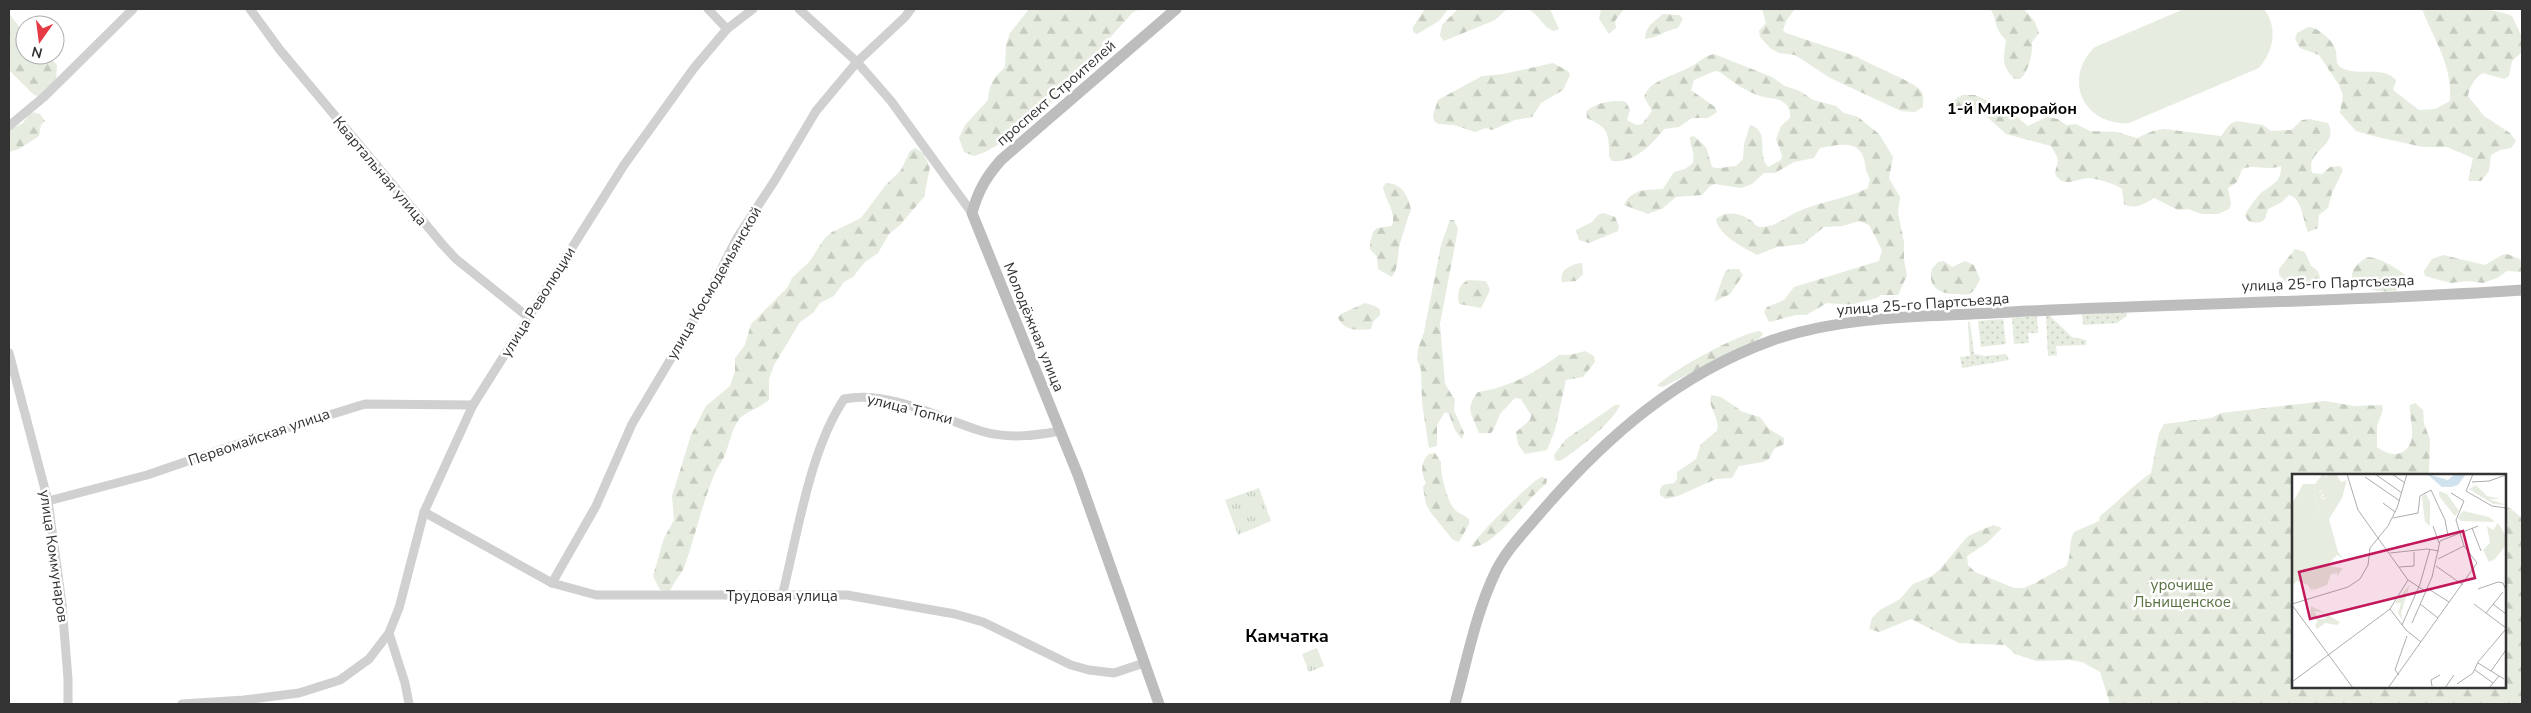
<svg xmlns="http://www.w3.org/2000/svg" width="2531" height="713" font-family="'Nunito Sans',sans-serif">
  <defs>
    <pattern id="grass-dots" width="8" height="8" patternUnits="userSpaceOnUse" patternTransform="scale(1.25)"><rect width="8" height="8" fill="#e6ecdf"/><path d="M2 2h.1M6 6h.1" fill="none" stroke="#c6cbc0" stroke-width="1.8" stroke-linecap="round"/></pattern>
    <pattern id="forest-firs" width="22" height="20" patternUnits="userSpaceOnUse" patternTransform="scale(1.25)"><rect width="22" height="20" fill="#e6ecdf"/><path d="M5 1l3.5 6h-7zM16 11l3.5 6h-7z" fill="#c6cbc0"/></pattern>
    <pattern id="park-tufts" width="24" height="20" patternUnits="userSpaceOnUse" patternTransform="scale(1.25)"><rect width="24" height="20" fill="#e6ecdf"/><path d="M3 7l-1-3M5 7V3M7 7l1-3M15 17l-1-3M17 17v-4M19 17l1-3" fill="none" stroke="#c6cbc0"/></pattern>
  </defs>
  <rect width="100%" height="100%" fill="#fff"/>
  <g fill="url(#grass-dots)">
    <polygon points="2127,312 2127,316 2117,323 2083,325 2082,314"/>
    <polygon points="2037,316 2038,333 2028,333 2029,343 2014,344 2012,318"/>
    <polygon points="2046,316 2050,316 2072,337 2086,340 2086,345 2056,346 2057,355 2048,356"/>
    <polygon points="2003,319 2006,344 1981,347 1978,321"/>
    <polygon points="1968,322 1970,322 1974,354 1985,356 2006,354 2009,360 1962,368 1960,357 1970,356"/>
  </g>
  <g fill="url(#forest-firs)">
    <path d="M1029 9H1141L1133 12 1055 99 1030 117 1017 134 985 152 974 156 964 152 959 138 965 125 988 100C989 84 994 78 1005 67L1006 45 1010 33Z"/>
    <polygon points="1425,9 1448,9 1439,21 1417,34 1413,32 1413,27"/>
    <polygon points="1458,9 1515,9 1506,10 1495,20 1444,41 1440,36 1442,25"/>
    <path d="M1528 9H1550L1559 29 1554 31C1543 28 1540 15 1528 9Z"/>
    <polygon points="1601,9 1624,9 1615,21 1616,28 1609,34 1599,19"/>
    <path d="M1762 9H1795L1786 21 1783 30 1786 33 1858 57C1871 66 1914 81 1921 91 1924 95 1923 102 1923 107L1915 112 1901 111 1830 78 1795 55 1779 53 1770 48 1760 37 1759 31 1766 23Z"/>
    <path d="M1990 9H2024L2035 22 2039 33 2032 42C2033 53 2029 71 2020 79H2015C2000 65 2004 58 2006 40 1992 26 1999 21 1990 9Z"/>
    <path d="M2422 9C2452 9 2484 5 2512 16L2522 37V52L2512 61 2509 76 2504 79 2483 73C2475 77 2469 88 2468 96L2484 116 2510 133 2516 141 2511 148 2500 150 2491 155 2489 171 2481 181H2468L2473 158 2447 147H2423L2377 137 2356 131 2340 113 2343 95 2339 85 2319 55 2300 48 2295 39 2297 33 2308 27C2318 27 2333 40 2336 51 2337 57 2335 65 2342 68 2359 77 2382 65 2396 80L2393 90 2419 110 2435 109 2450 101C2453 66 2434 40 2422 9Z"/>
    <polygon points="9,13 25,35 25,55 48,55 57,65 56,82 39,96 34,95 9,70"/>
    <path d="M1663 14 1679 15 1683 19 1678 28C1665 30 1658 38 1645 39 1645 26 1654 22 1663 14Z"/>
    <path d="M1714 54 1772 77 1785 86 1800 91 1813 100 1836 106 1844 113 1858 117 1879 134 1893 157 1889 178 1900 197 1898 213 1904 242V260L1907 275 1898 295H1881L1877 298 1850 305 1827 303 1806 315H1796L1769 322 1764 312 1767 307 1784 300 1794 287 1879 261 1882 250 1869 225 1859 221 1843 226 1824 227 1803 244 1777 247 1757 255C1744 248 1718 235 1716 219 1726 210 1741 213 1752 221 1755 223 1756 227 1760 227 1773 228 1785 218 1795 213 1819 201 1845 200 1868 188L1870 179C1865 171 1866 165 1863 156 1856 139 1834 146 1820 148L1814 158 1794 162 1775 173H1764L1752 184 1741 188 1715 184 1710 186 1702 195 1676 197 1663 208 1648 214 1624 205C1632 188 1647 190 1663 189L1674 172 1685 169 1693 163C1695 150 1690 148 1690 137L1694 136 1706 147 1712 167C1719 170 1728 166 1736 166L1743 159 1744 144 1750 125C1771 131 1756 154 1768 167L1781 160 1782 155 1776 139 1781 126 1790 118C1791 111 1789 106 1783 102 1776 97 1767 99 1760 96 1745 91 1733 82 1720 72L1715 71 1694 80 1691 90 1715 107 1717 112 1708 118H1692L1679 127 1664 129C1651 146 1634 163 1612 161L1609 157C1609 148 1610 132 1601 126 1597 122 1592 121 1587 118L1586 112C1593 103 1615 99 1626 102L1630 110 1627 120 1636 125 1642 124 1652 111 1644 97C1646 92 1649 87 1654 84 1665 77 1678 73 1690 67 1699 63 1704 56 1714 54Z"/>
    <polygon points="1553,63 1568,71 1570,75 1563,90 1541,103 1532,117 1515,120 1492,130 1486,128 1475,132 1454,125 1438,124 1434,121 1433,115 1438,100 1482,76 1503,74"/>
    <path d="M1962 95H1975L2008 110 2028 126 2047 117 2058 119 2066 125 2076 124 2090 131 2117 132 2137 138 2153 131 2164 129 2221 136 2230 124 2236 121 2263 125 2271 131 2291 130 2302 120 2309 119 2328 123C2340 147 2305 149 2312 173L2322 174 2330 167 2340 166 2343 170 2332 193 2328 208 2319 215 2318 228 2308 232C2303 220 2302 198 2289 195L2282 202 2268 209 2265 219 2261 222C2253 223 2248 223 2245 215 2247 211 2258 195 2261 193 2272 184 2282 182 2281 166 2267 171 2253 164 2242 169L2237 182 2228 188 2231 204 2229 209 2218 214H2202L2188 209 2178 210 2154 198C2144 204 2136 210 2124 204L2122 189C2114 183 2098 179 2088 178 2079 178 2067 187 2058 178 2052 172 2058 167 2058 160 2057 155 2053 150 2051 146L2006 134 1985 115 1952 107 1953 101Z"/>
    <polygon points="31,112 40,114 45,121 41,125 39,136 19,149 9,152 9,130 23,123"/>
    <path d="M915 148 923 153 930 167 924 197 900 225 889 234 878 253 865 262 853 277 844 282 834 296 820 303 813 313 800 322 774 365 769 379V400C761 407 744 413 740 418 731 430 730 443 724 457 722 462 717 467 715 473 702 503 696 534 685 565 682 574 674 581 670 591L660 590 653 576 664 538 674 520 672 496 691 435 706 406 730 386 735 371V358L745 345 751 324 787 288 792 278 810 261 824 239 832 232 861 218 885 186 901 170 910 151Z"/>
    <path d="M1386 183C1401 182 1409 197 1411 210 1406 221 1404 232 1400 243 1397 254 1399 268 1392 277L1378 269 1377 257 1370 249V243L1373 232 1377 228 1392 226C1397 213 1385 200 1383 187Z"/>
    <polygon points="1604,213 1615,217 1619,226 1618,231 1589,243 1579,240 1576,230 1592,222 1599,214"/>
    <polygon points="1450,220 1454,220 1458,229 1440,324 1445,384 1455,400 1454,410 1464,433 1462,439 1455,430 1449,414 1445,412 1437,425 1437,446 1429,448 1422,403 1421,370 1417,359 1418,349 1424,332 1441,245"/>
    <path d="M2295 249 2305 252 2311 266C2320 270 2318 276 2323 284L2318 289 2287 283 2279 275V269Z"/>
    <polygon points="2507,254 2522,260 2522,272 2507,271 2497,278 2483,283 2467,281 2451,283 2425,276 2424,271 2432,259 2443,255 2485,265 2502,255"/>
    <path d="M2367 257C2379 257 2401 270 2408 278L2405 287C2392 296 2366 290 2353 282 2349 269 2358 264 2367 257Z"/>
    <path d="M1944 261 1952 267 1965 261 1974 265 1980 279C1978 283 1975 290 1972 292 1968 296 1961 294 1956 294 1940 294 1927 287 1932 269L1938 262Z"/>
    <path d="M1582 263 1583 274 1576 281 1562 282C1559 270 1571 264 1582 263Z"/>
    <polygon points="1729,269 1739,269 1743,275 1730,294 1714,302 1725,272"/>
    <path d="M1468 280 1486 281 1490 290 1481 308 1459 304C1457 292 1458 286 1468 280Z"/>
    <path d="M1365 303 1375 306 1380 310V315L1373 322 1371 329C1357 330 1346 332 1338 318L1341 314Z"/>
    <path d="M1760 331 1763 334 1760 338 1663 387 1657 386C1670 371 1740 333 1760 331Z"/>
    <path d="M1585 351 1594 356 1595 362 1583 377 1566 380 1555 430 1547 450 1525 454 1518 444 1516 432 1530 420 1531 415 1521 399 1515 398 1500 414 1494 429 1491 433H1479C1472 414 1464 410 1478 392 1506 389 1537 372 1559 355H1570Z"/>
    <path d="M1711 395 1721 397 1743 412 1760 417 1769 429 1784 438V444L1774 449 1769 459 1763 462 1739 466 1732 478 1716 479 1678 496 1666 499 1660 495V489L1663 485 1674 483 1677 479V472L1696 459 1701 444 1717 431C1721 418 1707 408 1711 395Z"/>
    <path d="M2325 401 2354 406 2382 405 2383 410 2377 426V447C2395 461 2414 453 2412 429 2412 421 2409 414 2410 405L2415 403 2423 410 2424 424 2430 439 2429 475 2294 476V687H2505V507L2510 508 2522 518V704H2110L2100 672 2082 662 2069 660 2036 661 2015 654 2005 645 1959 643 1911 619 1879 632 1869 629 1872 618 1880 610 1900 599 1913 584 1932 576 1940 569 1968 536 1993 525 2002 528 1987 543 1967 556 1968 565 1975 572 2014 588H2024L2035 583 2066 566C2072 557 2068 542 2074 532L2099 521 2100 516C2118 502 2132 486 2151 473L2159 433 2164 424 2211 418 2221 413Z"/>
    <path d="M1615 405H1620C1614 421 1575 452 1560 461L1555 460 1554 455 1566 439Z"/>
    <path d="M1435 453 1441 462C1440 473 1447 502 1455 510 1459 514 1465 515 1469 519V524L1459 542 1453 540 1431 513 1426 504 1423 487 1426 483C1421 473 1420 462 1429 454Z"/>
    <path d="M1542 477 1547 479 1546 484C1527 498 1495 548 1471 547 1473 540 1534 478 1542 477Z"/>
  </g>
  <g fill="url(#park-tufts)">
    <polygon points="1259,488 1271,521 1238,535 1225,500"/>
    <polygon points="1317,648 1324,666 1309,672 1302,654"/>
  </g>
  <path fill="#e6ecdf" d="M2184 9H2264C2278 28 2274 50 2259 68L2129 123C2083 126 2062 78 2095 47Z"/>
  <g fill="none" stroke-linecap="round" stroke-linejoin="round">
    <g stroke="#d0d0d0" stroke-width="9">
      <polyline points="250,9 280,50 443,245 456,259 528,317"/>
      <polyline points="708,9 727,29"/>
      <polyline points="799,9 857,62 891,101 972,213"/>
      <polyline points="9,126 45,96 133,9"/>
      <polyline points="9,353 48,501 62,604 68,679 68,704"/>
      <polyline points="48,501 147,475 258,437 365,404 473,405"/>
      <polyline points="424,512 552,583 596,595 847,595 955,614 983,622 1071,665 1089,670 1114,673 1144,663"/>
      <polyline points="552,583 596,506 632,424 704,303 737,238 775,180 816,111 857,62 905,17 911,9"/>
      <path d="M782 596C798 533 809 452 844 399 888 390 940 418 981 431 1007 439 1034 436 1060 431"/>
      <polyline points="389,633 405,683 409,704"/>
      <polyline points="182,704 244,700 299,693 340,680 369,659 389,633 399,608 424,512 473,405 624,165 694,68 727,29 753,9"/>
    </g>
    <g stroke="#bdbdbd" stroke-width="11">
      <path d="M1159 704 1078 475 972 213C978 191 986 177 1001 160L1176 9"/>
      <path d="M1455 704C1467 660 1476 612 1496 571 1507 549 1526 530 1542 511 1607 436 1678 374 1773 340 1848 314 1932 317 2011 312 2181 303 2352 302 2522 290"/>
    </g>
  </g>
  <g text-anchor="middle" stroke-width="5" stroke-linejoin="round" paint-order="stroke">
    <g font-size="15" fill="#333" stroke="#fff">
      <text transform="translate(1056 93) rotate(-41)" y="5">проспект Строителей</text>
      <text transform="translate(380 171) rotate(50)" y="5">Квартальная улица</text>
      <text transform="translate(714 283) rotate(-60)" y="5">улица Космодемьянской</text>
      <text transform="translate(2328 283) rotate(-2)" y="5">улица 25-го Партсъезда</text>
      <text transform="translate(538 302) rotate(-58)" y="5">улица Революции</text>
      <text transform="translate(1923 304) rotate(-4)" y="5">улица 25-го Партсъезда</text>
      <text transform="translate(1034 327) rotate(68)" y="5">Молодёжная улица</text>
      <text transform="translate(910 409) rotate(14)" y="5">улица Топки</text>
      <text transform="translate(259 437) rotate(-19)" y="5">Первомайская улица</text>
      <text transform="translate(54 556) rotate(82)" y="5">улица Коммунаров</text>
      <text x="782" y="601">Трудовая улица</text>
    </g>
    <g font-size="15" fill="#56703f" stroke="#fff">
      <text x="2182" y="590">урочище<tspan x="2182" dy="17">Льнищенское</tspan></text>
    </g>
    <g font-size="16" font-weight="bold" fill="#000" stroke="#fff">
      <text x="2012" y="114">1-й Микрорайон</text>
    </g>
    <g font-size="18" font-weight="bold" fill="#000" stroke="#fff">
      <text x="1287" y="642">Камчатка</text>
    </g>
  </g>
  <g transform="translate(2292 474)">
    <rect width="214" height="214" fill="#fff"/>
    <path d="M206 49 214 62V71L203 85 197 88 191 76 198 69 195 52 201 56Z" fill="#e6ecdf"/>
    <path d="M31 0 35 4 34 0H44L49 8 55 6 50 24 37 45 46 78 52 85 45 81 34 92 51 94 45 102V99L39 100 35 111 21 116 20 113 19 117 16 111 5 107 0 112V52L10 25 18 10H23ZM29 17 32 21 28 24H34L26 31 27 36 21 44 25 28 22 19ZM118 110 109 139 111 147 106 139 109 129H103ZM19 132 33 139 22 137 27 145H34V140L48 148 45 151 33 149 25 155 23 151 26 147 18 142Z" fill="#e6ecdf" fill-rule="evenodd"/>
    <path d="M11 10H18V14L10 25 3 50 1 53 0 30ZM184 11 195 22 209 25H197L214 31 201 30 177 15ZM147 17 155 20 167 37 163 42 147 22ZM22 18H32L28 24 35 26 26 31 27 36 18 48 25 28ZM134 20 138 28V52L133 48 132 41 130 22ZM171 37 197 43 203 48 169 47 166 44Z" fill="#e6ecdf"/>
    <path d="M135 0 156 6 163 0H174L166 11 159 13H150Z" fill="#cfe2ee"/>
    <path fill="none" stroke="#adadad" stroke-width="1" d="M55 0 66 36 116 106 133 117M83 0 110 19M100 0 113 9M181 0 174 17 200 32 214 34M73 3 108 27M180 8 197 7 214 1M91 29 103 38M101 44 126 39 128 22 139 16 153 46 156 62M141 52 147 69M180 54 189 77M98 79 135 75 147 77M146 85 172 72M144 92 171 111M107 93 122 92V78M135 114 157 128M186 115 206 108 211 109 214 116M0 130 56 113 68 105 76 91 78 74 96 52 105 34 115 0M128 130 146 144M182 130 214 154M201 130 214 140M0 131 61 214M98 135 114 156 129 168M194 139 211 118M120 149 140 103 148 67 186 52M110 151 128 110 138 75M186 189 212 205M183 196 201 209M199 197 214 176M107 201 103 196 115 162M0 208 98 135 116 106M165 210 181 199 186 188 214 155M140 212 139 206 148 201M96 214 185 89 172 72 164 46 172 27 159 19M153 214 162 201M197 214 207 202"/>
    <path fill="#c2185b" fill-opacity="0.15" stroke="#c2185b" stroke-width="2.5" d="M171 57 183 104 18 145 7 98Z"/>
    <rect width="214" height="214" fill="none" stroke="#333" stroke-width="2.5"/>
  </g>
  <rect width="2531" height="713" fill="none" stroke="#333333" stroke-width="20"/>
  <g transform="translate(40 40) rotate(194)"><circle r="24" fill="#ffffff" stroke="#adadad"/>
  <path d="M0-4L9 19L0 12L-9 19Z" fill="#e63946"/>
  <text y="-8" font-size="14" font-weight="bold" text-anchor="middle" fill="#333333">N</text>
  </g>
</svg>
